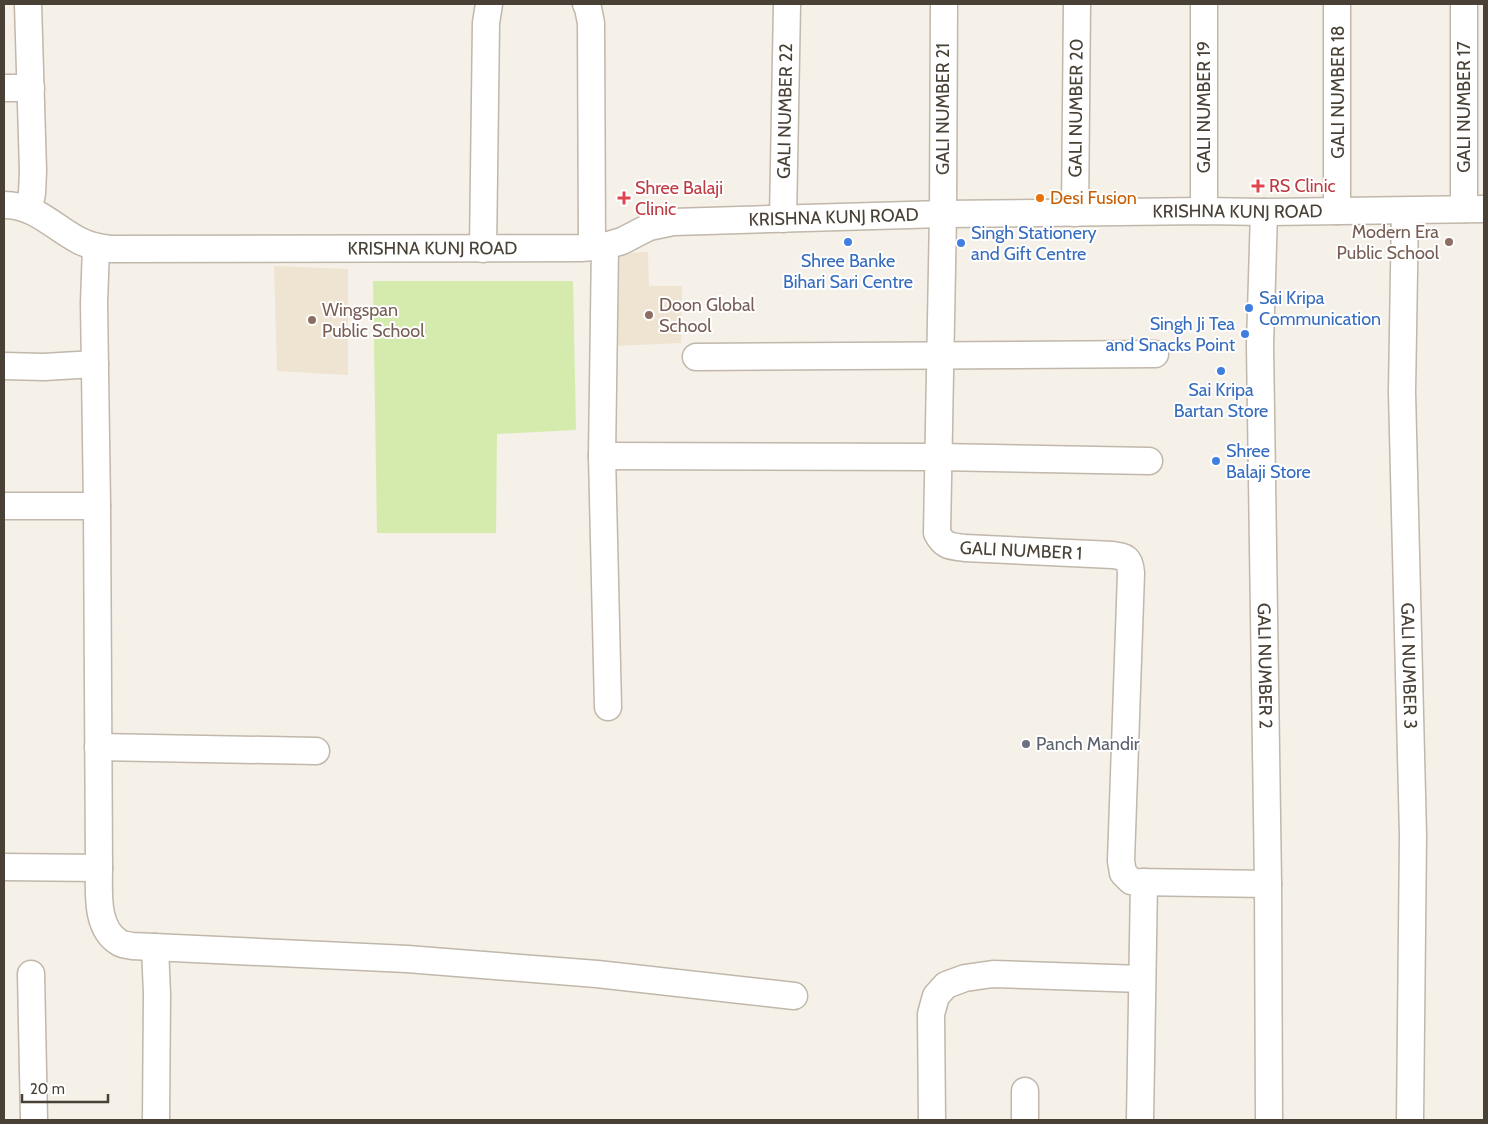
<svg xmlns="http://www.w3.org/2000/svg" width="1488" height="1124" font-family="Cabin,sans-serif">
  <rect width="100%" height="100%" fill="#f5f0e8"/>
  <g fill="#efe4d1">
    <polygon points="648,252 649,286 682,286 681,343 615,346 616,254"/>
    <polygon points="274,266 348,269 348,375 277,371"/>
  </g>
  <polygon fill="#d5ebae" points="373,281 573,281 576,430 497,434 496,533 377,533"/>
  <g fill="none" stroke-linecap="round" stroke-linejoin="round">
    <g stroke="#c1b7aa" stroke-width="29">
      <g id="street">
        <polyline points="28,4 33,171 32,193 29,209"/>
        <polyline points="586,4 588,8 591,23 592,247"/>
        <path id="s1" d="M944 4 943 214 937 533C944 547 951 546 965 548L1113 555C1126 557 1130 558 1131 573L1121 861 1123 873 1131 881 1136 882 1268 884"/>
        <polyline points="1204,4 1204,211"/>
        <polyline points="1464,4 1464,209"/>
        <polyline points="4,88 31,88"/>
        <path id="s2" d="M4 205C36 205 54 228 80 241 90 246 100 248 111 249L581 248 605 246 622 241 649 227 673 222 943 214 1204 211 1264 212 1484 209"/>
        <polyline points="1337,211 1337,4"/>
        <path id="s3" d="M1405 211 1402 392 1413 835 1410 1120"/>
        <path id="s4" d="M1264 212 1260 345 1268 884 1269 1120"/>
        <path id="s5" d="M1075 213 1077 4"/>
        <path id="s6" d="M783 219 787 4"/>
        <polyline points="605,246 602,456 608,707"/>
        <path d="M96 247 94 303 97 506 99 868C99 892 95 929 120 943 123 945 128 945 132 946L407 959 597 974 794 996"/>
        <polyline points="483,249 486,23 489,4"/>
        <polyline points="696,357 1155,354"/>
        <polyline points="4,366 44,367 95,364"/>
        <polyline points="602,456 938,457 1149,461"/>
        <polyline points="4,506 97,506"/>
        <polyline points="98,747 316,751"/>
        <polyline points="4,867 99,868"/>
        <polyline points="155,947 157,994 156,1120"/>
        <polyline points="31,974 34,1120"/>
        <polyline points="932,1120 931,1014 936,996 946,985 965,978 993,974 1142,979"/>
        <polyline points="1025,1120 1025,1091"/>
        <polyline points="1140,1120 1144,882"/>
      </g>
    </g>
    <use href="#street" stroke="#fff" stroke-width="26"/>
  </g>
  <g fill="#e0444e" stroke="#fff" stroke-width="2">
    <path d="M1255.5 178.5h5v5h5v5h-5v5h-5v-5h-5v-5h5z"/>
    <path d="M621.5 190.5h5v5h5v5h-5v5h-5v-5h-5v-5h5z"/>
  </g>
  <circle fill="#e8710a" stroke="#fff" stroke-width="2" cx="1040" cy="198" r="5"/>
  <g fill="#3f7fe0" stroke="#fff" stroke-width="2">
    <circle cx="848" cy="242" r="5"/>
    <circle cx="961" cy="243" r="5"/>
    <circle cx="1249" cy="308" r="5"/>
    <circle cx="1245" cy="334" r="5"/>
    <circle cx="1221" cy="371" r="5"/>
    <circle cx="1216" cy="461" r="5"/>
  </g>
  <g fill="#8d6e63" stroke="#fff" stroke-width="2">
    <circle cx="1449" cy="242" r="5"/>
    <circle cx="649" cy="315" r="5"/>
    <circle cx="312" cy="320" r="5"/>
  </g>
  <circle fill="#6b7280" stroke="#fff" stroke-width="2" cx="1026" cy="744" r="5"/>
  <g text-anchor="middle" stroke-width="4" stroke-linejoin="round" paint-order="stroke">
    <g font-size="18" fill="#494036" stroke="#fff">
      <text transform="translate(1338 92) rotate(-90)" y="6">GALI NUMBER 18</text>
      <text transform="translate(1204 107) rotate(-90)" y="6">GALI NUMBER 19</text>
      <text transform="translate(1464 107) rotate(-90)" y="6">GALI NUMBER 17</text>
      <text dy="6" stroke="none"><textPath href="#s5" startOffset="105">GALI NUMBER 20</textPath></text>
      <text transform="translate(943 109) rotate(-90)" y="6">GALI NUMBER 21</text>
      <text dy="6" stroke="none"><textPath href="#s6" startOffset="108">GALI NUMBER 22</textPath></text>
      <text dy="6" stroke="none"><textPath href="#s2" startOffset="1249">KRISHNA KUNJ ROAD</textPath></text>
      <text dy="6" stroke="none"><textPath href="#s2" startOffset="845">KRISHNA KUNJ ROAD</textPath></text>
      <text dy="6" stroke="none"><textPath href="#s2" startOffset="439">KRISHNA KUNJ ROAD</textPath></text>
      <text dy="6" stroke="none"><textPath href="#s1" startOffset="619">GALI NUMBER 1</textPath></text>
      <text dy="6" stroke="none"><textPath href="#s4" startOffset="454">GALI NUMBER 2</textPath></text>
      <text dy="6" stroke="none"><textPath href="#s3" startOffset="455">GALI NUMBER 3</textPath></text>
    </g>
    <g font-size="18" fill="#be3a42" stroke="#fff" text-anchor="start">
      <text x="1269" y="192">RS Clinic</text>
      <text x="635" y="194">Shree Balaji<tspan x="635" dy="21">Clinic</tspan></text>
    </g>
    <g font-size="18" fill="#c56008" stroke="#fff" text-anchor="start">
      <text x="1050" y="204">Desi Fusion</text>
    </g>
    <g font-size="18" fill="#785e54" stroke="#fff" text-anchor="start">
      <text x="1439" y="238" text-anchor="end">Modern Era<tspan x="1439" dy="21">Public School</tspan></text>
      <text x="659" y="311">Doon Global<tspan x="659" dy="21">School</tspan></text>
      <text x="322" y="316">Wingspan<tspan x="322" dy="21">Public School</tspan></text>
    </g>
    <g font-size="18" fill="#366cbe" stroke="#fff" text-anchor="start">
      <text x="971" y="239">Singh Stationery<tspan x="971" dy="21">and Gift Centre</tspan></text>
      <text x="848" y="267" text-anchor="middle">Shree Banke<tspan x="848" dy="21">Bihari Sari Centre</tspan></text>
      <text x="1259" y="304">Sai Kripa<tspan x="1259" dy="21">Communication</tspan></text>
      <text x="1235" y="330" text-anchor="end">Singh Ji Tea<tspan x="1235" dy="21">and Snacks Point</tspan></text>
      <text x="1221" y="396" text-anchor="middle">Sai Kripa<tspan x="1221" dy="21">Bartan Store</tspan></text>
      <text x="1226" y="457">Shree<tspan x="1226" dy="21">Balaji Store</tspan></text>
    </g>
    <g font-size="18" fill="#5b616d" stroke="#fff" text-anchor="start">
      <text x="1036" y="750">Panch Mandir</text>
    </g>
  </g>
  <rect width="1488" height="1124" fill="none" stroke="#494036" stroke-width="10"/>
  <path d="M22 1094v8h86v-8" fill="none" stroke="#494036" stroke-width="2.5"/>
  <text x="30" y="1094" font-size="15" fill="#494036" stroke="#ffffff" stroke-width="4" paint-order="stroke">20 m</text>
</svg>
